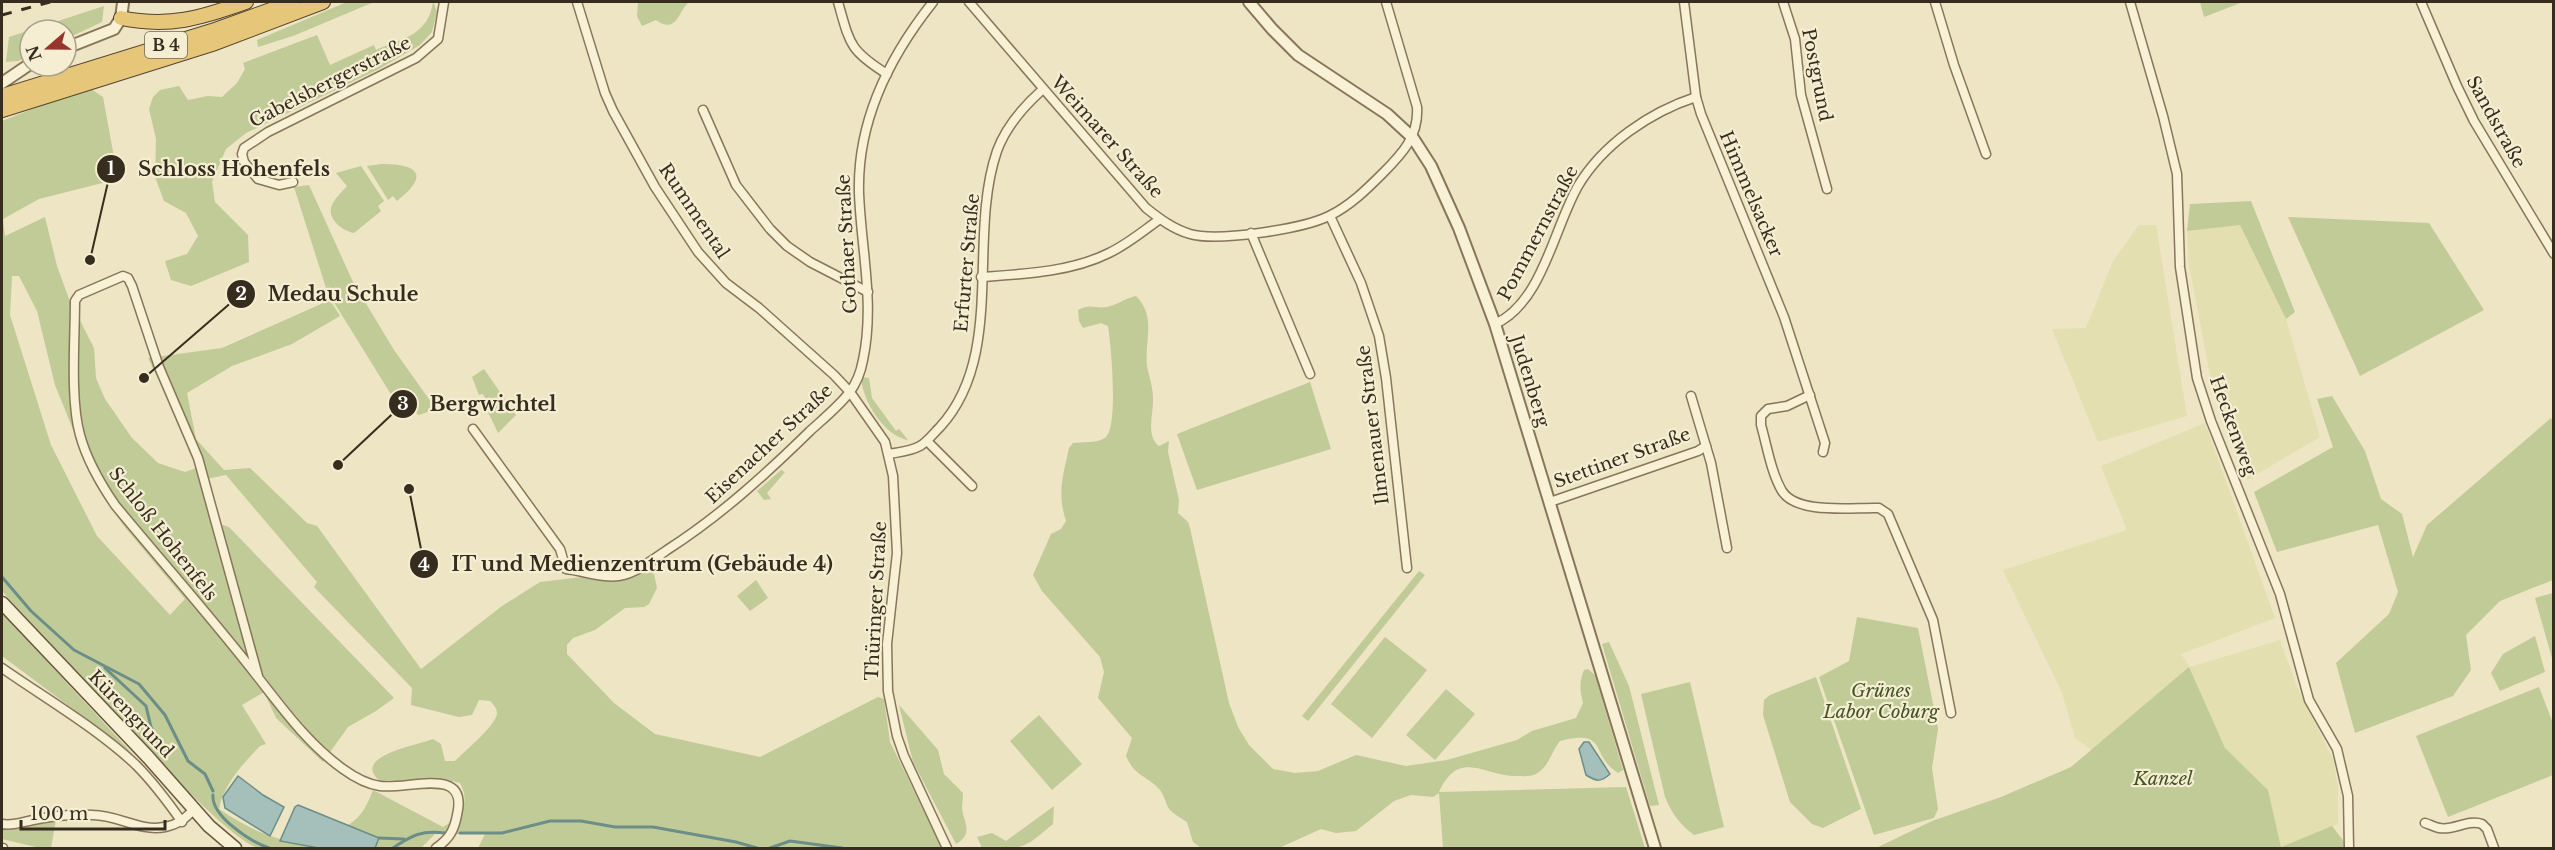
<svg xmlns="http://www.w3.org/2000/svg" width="2555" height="850" font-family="'Libre Baskerville',serif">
  <rect width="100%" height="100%" fill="#ede5c3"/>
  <g fill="#e3dfb1">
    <polygon points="2139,225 2156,225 2187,416 2098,442 2052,329 2086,328 2113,261"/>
    <polygon points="2240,225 2286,319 2320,437 2247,480 2213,390 2189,265 2187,231"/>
    <polygon points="2205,423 2275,618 2181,654 2190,667 2280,640 2297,687 2333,759 2338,786 2338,824 2281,847 2268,790 2225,748 2189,668 2092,750 2075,738 2062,693 2003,570 2127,530 2101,466"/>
  </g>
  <g fill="#c0cb97" fill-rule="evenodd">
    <polygon points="347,2 374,2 293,36 258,47 257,40"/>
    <path d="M433 2 437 11 432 32 420 45 379 69 246 133 226 149 212 182 215 202 248 235 249 262 191 286 171 280 165 261 187 254 198 236 186 213 164 201 155 177 156 139 149 109 153 97 160 90 179 86 188 100 208 96 222 97 237 83 245 69 243 63 317 35 330 65 374 45 376 50C404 38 428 35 433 2Z"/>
    <path d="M638 2H689C678 11 677 35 656 20L642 26 637 16Z"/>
    <polygon points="2200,2 2243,2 2204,17"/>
    <polygon points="104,6 102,22 66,39 66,30 30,30 30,56 18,61 6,62 9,37"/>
    <path d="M88 87 103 97 118 179 39 199 3 219 5 236 45 217 57 266 69 299 94 348 96 378 105 399 132 438 158 463 185 472 196 468 192 450 148 358 222 348 330 300 340 316 292 344 232 366 187 393 196 439 224 470 250 468 307 523 317 526 421 669 502 606 540 582 590 576 606 581 619 580 632 577 652 565 657 588 649 604 644 607 625 608 595 630 573 638 567 645V654L614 703 655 734 760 757 878 697 884 699 890 742 942 848H478L485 834H435L421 848H375L379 838 348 825C362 817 367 805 373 790L443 827C461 817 471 803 460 783L448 780 384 784C344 757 419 745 433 739L441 744 445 761H455C464 752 495 726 497 714 497 708 494 705 490 701L479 700 472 715 459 717 411 705 412 688 314 587 317 582 226 475 207 479 220 524 229 527 394 698 376 711 348 727 323 762 276 718 264 692 242 705 266 744 260 746C242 765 224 784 219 809 255 833 277 840 319 848 300 848 277 850 259 848 227 843 87 684 56 651L50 648 2 591V121ZM12 276H19L37 311 55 385 95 484 123 525 185 599 170 615 97 536 51 445 10 315Z"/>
    <path d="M381 164C419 164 430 175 397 201L393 196 388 200 367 166Z"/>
    <path d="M361 166 384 201 378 206 381 211 354 233C343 231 326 219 332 205 335 198 342 192 347 186L336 173Z"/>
    <polygon points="309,185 353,282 394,350 436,409 419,415 392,396 327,291 294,187"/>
    <polygon points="2251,201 2295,312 2286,319 2240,225 2187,231 2190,204"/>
    <polygon points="2288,217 2429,223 2484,310 2360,376"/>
    <path d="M1136 296C1157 317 1144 341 1147 366 1149 377 1153 387 1153 398 1154 413 1145 435 1159 446L1169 441 1168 452 1179 500 1178 513 1188 522 1190 528 1229 703 1238 727 1249 745 1273 769 1295 773 1318 771 1356 755 1406 766 1447 760 1517 740 1532 731 1576 718 1583 703C1580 691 1579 682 1584 670L1588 669 1595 675 1623 770 1618 773C1589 754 1609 729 1560 741 1551 752 1549 767 1536 774 1530 777 1523 776 1517 776 1483 776 1459 748 1439 792L1626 787 1645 848H1443L1439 793 1433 797 1411 795 1394 801 1356 831 1336 833 1321 829 1279 848H1201L1193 842 1187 822C1181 818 1171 813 1168 807 1165 801 1164 795 1160 790 1147 775 1135 777 1126 756L1132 738 1098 698 1104 672 1100 657 1042 591 1033 575 1051 534 1061 529 1066 521C1057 493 1063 476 1069 448L1073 443C1082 442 1098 443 1105 438 1119 428 1111 344 1108 326L1101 323 1083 328 1079 321 1078 310C1091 303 1094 309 1107 307 1117 305 1126 298 1136 296Z"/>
    <polygon points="484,369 516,415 498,433 485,406 488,404 483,394 479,395 472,377"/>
    <path d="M861 377 869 378 872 398 896 431 899 429 908 440C884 436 862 400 861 377Z"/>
    <polygon points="1310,382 1331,449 1197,490 1177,434"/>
    <polygon points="2332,396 2365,451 2381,499 2402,514 2413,557 2427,525 2551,418 2553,422 2553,580 2500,601 2466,635 2471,670 2453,696 2355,733 2336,663 2389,614 2398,592 2378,525 2277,552 2254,492 2333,447 2317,399"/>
    <polygon points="781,470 785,472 767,493 771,499 764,500 757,491"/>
    <polygon points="1419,571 1425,575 1308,721 1302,716"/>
    <polygon points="756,580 768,598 750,611 737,596"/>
    <polygon points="2553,593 2554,593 2553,662 2535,598"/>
    <polygon points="2,613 132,753 2,656"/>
    <polygon points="1857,617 1918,628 1938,729 1932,768 1938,809 1934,818 1874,835 1819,677 1849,661"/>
    <polygon points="2535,636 2545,672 2500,691 2491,673 2503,654"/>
    <polygon points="1385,637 1427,670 1372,738 1331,704"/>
    <polygon points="1609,642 1629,686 1659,805 1650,806 1602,644"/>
    <polygon points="2189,667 2225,748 2268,790 2281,847 2332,826 2349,848 1876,848 1932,821 2001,797 2071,767"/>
    <polygon points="1816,677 1861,809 1823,828 1812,824 1790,802 1763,715 1764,700 1770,695"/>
    <path d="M1690 682 1724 827 1694 835C1680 825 1671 812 1665 797L1641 694Z"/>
    <polygon points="2539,687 2553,723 2553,775 2448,817 2416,736"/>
    <polygon points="1446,689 1475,714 1435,760 1406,735"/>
    <path d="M899 705 938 750 944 774 963 793C963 798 962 804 962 808 964 824 974 833 956 844L913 762Z"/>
    <polygon points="1039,715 1082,764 1052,790 1010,741"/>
    <path d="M1054 806 1053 824C1022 850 1024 849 982 848L977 837 992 833 1006 841Z"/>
    <polygon points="56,820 51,848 40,848 2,839 2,828 20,829"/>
  </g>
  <g fill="#a5c0bb" stroke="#6c8e89" stroke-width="1.5">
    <path d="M1584 742H1589L1610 774C1601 782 1597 782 1586 775L1579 749Z"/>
    <polygon points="238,776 263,795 284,807 270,836 225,808 223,797"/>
    <polygon points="298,805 379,838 375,848 319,848 280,841 295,807"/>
  </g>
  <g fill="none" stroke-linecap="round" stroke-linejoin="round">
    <g stroke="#6c8e89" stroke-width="3">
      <polyline points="2,577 31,611 74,650 139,684 165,715 188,761 205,774 213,791"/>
      <polyline points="105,668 146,706 151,727 160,748"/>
      <path d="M213 795C211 816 251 842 269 848"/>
      <polyline points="460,833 502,833 550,821 581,821 615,827 653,827 736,842 757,848"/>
      <polyline points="379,838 404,839"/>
      <path d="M393 848C412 835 422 830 445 833"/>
      <polyline points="770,848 790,841 842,848"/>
    </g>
    <g stroke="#87765a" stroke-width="11">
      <g id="minor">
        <polyline points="577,2 605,93 613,111 655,187 698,252 726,283 759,308 834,375 850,392 885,442 893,476 897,553 887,644 888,691 897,736 904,756 947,848"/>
        <path d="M838 2C850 44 849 50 887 74"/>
        <path d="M969 2 1146 208C1160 219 1173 229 1190 234 1218 242 1302 229 1329 216 1350 206 1367 189 1383 173 1402 154 1419 136 1417 107L1386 2"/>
        <polyline points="1684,2 1696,97 1701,114 1784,317 1825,443 1823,452"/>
        <polyline points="1783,2 1795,39 1801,95 1827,189"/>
        <polyline points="1935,2 1954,65 1986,154"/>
        <polyline points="2130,2 2163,116 2177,174 2180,267 2197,378 2211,421 2280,594 2309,700 2337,749 2348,796 2349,848"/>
        <polyline points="2421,2 2457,86 2474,121 2554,254"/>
        <polyline points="703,110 736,185 770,229 787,246 810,262 868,292"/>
        <polyline points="293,182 279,185 258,179 244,162 242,154 244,148 268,132 416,58 438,39 444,2"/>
        <polyline points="1330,216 1361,283 1379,336 1386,378 1407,568"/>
        <polyline points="1251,233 1310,374"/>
        <path d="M981 277C1024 274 1071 272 1109 253 1128 244 1143 231 1160 219"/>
        <path d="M1495 324C1542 303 1554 228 1578 186 1603 144 1650 112 1696 97"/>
        <path d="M1810 395 1787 406 1768 409 1761 416V425C1767 446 1771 472 1782 491 1797 515 1853 507 1879 508L1888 514 1933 620 1951 713"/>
        <polyline points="1691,396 1711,463 1727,548"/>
        <path d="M473 429 560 549 566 569C584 571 606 580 624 575 640 570 654 559 667 550 720 516 765 475 810 431 823 419 838 407 849 393 856 384 861 371 863 360 875 304 861 248 859 193 857 122 890 56 933 2"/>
        <polyline points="927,441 972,486"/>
        <path d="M889 454C900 452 911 451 920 446 928 441 933 434 940 427 1006 355 967 238 997 151 1006 126 1023 107 1042 90"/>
        <polyline points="1550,502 1698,451 1706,446"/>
        <path d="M2 668C45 698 98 729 136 765 153 782 168 802 182 822"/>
        <path d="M258 676 198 458 159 367 132 286 128 278 123 276 79 295 75 301C75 339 70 400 80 435 87 461 100 483 115 505 162 562 212 618 257 676 283 709 308 744 343 769 354 777 366 784 380 786 409 790 469 765 457 815 454 831 449 839 436 848"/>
        <path d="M2425 823C2429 824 2434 827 2439 828 2454 831 2467 819 2482 824L2487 829 2494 848"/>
        <path d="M2 824C13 826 23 822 33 820 52 816 73 814 93 815 118 815 140 832 165 827 179 824 185 819 195 808"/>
        <polyline points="2,848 3,848"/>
      </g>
    </g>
    <g stroke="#87765a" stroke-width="14">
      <g id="tertiary">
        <polyline points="1249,2 1272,29 1298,55 1387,114 1413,138 1431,166 1459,228 1495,324 1655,848"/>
        <polyline points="66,48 114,29 121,18 123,3"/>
        <polyline points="2,83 30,64"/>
      </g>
    </g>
    <g stroke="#69573e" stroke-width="15">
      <polyline id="secondary" points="2,603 148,757 209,826 235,848"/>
    </g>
    <g stroke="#55442f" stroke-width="16">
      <g id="trunk">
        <path d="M121 18C169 28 201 18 246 2"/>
        <polyline points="2,96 212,31 293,2"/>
        <polyline points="2,110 215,43 323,2"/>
      </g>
    </g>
    <use href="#minor" stroke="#f8f1d6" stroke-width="8"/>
    <use href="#tertiary" stroke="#f8f1d6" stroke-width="10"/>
    <use href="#secondary" stroke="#f8f1d6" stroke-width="12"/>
    <use href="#trunk" stroke="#e6c679" stroke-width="14"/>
    <polyline stroke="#372d1e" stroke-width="3" stroke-dasharray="10 10" stroke-linecap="butt" points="2,15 50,2"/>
  </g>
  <g text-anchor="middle" stroke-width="4.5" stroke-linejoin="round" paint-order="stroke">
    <rect fill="#f5eed3" stroke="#706754" stroke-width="1.5" x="145" y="32" width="42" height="26" rx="4.5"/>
    <g font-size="16" font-weight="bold" fill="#372d1e">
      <text x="166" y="51">B 4</text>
    </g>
    <g font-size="18" fill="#372d1e" stroke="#f5eed3">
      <text transform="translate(1817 75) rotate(79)" y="6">Postgrund</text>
      <text transform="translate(330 82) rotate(-27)" y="6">Gabelsbergerstraße</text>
      <text transform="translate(2496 122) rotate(61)" y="6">Sandstraße</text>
      <text transform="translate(1107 137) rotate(48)" y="6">Weimarer Straße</text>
      <text transform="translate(1751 194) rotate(67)" y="6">Himmelsacker</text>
      <text transform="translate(694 211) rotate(56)" y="6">Rummental</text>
      <text transform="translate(1538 233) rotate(-62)" y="6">Pommernstraße</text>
      <text transform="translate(847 244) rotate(-93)" y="6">Gothaer Straße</text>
      <text transform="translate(967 263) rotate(-85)" y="6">Erfurter Straße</text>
      <text transform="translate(1530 381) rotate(73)" y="6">Judenberg</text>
      <text transform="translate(1373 425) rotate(-97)" y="6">Ilmenauer Straße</text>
      <text transform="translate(2233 426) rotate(70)" y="6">Heckenweg</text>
      <text transform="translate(769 444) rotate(-43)" y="6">Eisenacher Straße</text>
      <text transform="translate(1622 458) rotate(-20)" y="6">Stettiner Straße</text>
      <text transform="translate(163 534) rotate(52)" y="6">Schloß Hohenfels</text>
      <text transform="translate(876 601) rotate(-87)" y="6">Thüringer Straße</text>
      <text transform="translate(131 714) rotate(46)" y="6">Kürengrund</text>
    </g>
    <g font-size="18" font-style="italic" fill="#435325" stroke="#f5eed3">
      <text x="1881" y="697">Grünes<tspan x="1881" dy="21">Labor Coburg</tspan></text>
      <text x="2163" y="785">Kanzel</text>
    </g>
  </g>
  <path fill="none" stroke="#372d1e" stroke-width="2" d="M90 260L111 169M144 378L241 294M338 465L403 404M409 489L424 564"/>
  <g fill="#372d1e" stroke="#f5eed3" stroke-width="2">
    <circle cx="90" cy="260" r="6"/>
    <circle cx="144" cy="378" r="6"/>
    <circle cx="338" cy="465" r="6"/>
    <circle cx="409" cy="489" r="6"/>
    <circle cx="111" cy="169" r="15"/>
    <circle cx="241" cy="294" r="15"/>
    <circle cx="403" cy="404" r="15"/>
    <circle cx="424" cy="564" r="15"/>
  </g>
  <g font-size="18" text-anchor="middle" font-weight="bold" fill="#fff">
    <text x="111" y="175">1</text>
    <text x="241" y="300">2</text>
    <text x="403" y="410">3</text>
    <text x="424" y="571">4</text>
  </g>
  <g font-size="20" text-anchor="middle" font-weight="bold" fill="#372d1e" stroke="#f5eed3" stroke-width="4.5" stroke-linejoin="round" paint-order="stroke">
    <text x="234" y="176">Schloss Hohenfels</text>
    <text x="343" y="301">Medau Schule</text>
    <text x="493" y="411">Bergwichtel</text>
    <text x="642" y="571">IT und Medienzentrum (Gebäude 4)</text>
  </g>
  <rect width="2555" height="850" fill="none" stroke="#372d1e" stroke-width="6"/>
  <g transform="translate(48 48) rotate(250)"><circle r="28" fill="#f5eed3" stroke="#a9a18b" stroke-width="1.5"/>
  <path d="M0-4.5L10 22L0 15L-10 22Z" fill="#95352c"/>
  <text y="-9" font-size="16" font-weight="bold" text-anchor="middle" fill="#372d1e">N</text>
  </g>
  <path d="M21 820v9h144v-9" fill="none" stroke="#372d1e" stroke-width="3"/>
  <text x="30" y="820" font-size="18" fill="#372d1e" stroke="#f5eed3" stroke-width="4.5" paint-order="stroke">100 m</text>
</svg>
